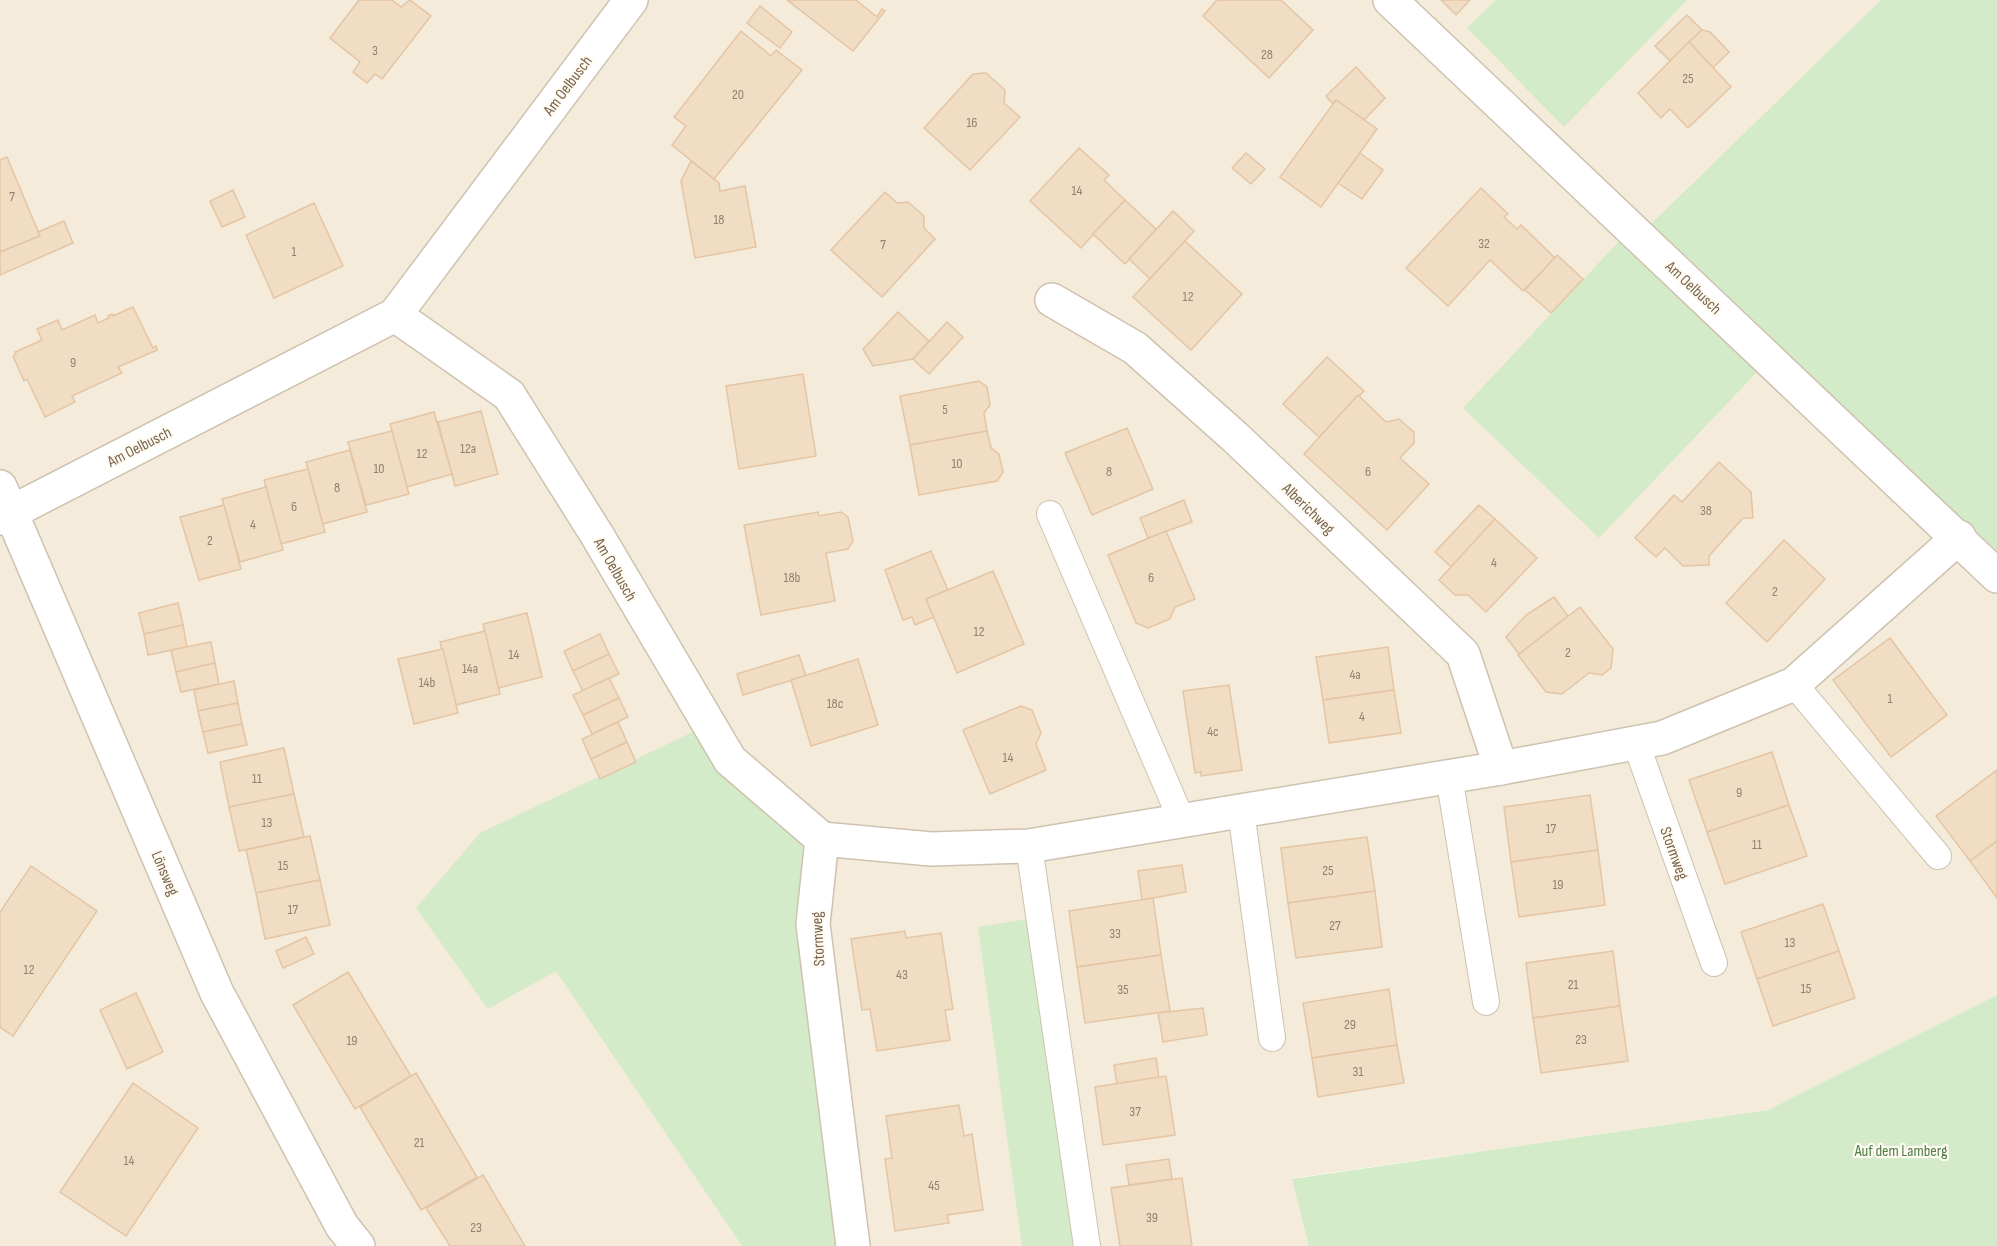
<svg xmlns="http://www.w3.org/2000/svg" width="1997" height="1246" font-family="'Sofia Sans Condensed',sans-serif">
  <rect width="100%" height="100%" fill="#fcf8ec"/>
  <polygon fill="#f4ebda" points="0,0 1997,0 1997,995 1768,1110 1293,1178 1309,1246 0,1246"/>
  <g fill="#d3ebc9">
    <polygon points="1496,0 1687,0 1564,127 1467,28"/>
    <polygon points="1881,0 1997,0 1997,551 1647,228"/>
    <polygon points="1622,238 1758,371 1599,538 1463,408"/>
    <polygon points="699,729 809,845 839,1246 742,1246 556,971 488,1009 416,908 480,833"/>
    <polygon points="1028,919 1074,1246 1022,1246 978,927"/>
    <polygon points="1997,995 1997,1246 1309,1246 1292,1179 1768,1110"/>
  </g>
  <g fill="#f1dcc4" stroke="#e4c5a4" stroke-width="1.5">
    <polygon points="359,0 392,0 401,7 410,0 431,16 382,79 375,74 367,83 353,72 360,62 330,38"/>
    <polygon points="787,0 856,0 877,17 882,9 885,11 853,51"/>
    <polygon points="1217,0 1281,0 1313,30 1269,78 1203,16"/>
    <polygon points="1441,0 1470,0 1456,15"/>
    <polygon points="760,6 792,32 780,48 747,23"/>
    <polygon points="1687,15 1702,30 1670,61 1655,46"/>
    <polygon points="1702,30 1710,32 1729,52 1713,68 1689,42"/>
    <polygon points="741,31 771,56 776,50 802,70 714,179 672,145 686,126 674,117"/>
    <polygon points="1689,42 1731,87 1688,128 1670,109 1661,118 1638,93"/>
    <polygon points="1356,67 1385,98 1364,120 1336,100 1333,104 1326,96"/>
    <polygon points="986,73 1005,90 1004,103 1020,117 970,170 924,128 973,74"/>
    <polygon points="1336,100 1377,129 1321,207 1280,177"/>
    <polygon points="1079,148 1109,175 1104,180 1125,200 1081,248 1030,201"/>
    <polygon points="1246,153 1265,169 1251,184 1232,168"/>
    <polygon points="1360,153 1383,170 1362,199 1338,183"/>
    <polygon points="7,157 40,236 0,252 0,160"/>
    <polygon points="691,161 719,183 720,191 745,186 756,247 695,258 681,181"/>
    <polygon points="1481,188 1508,214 1504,217 1517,229 1521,225 1555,258 1523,291 1490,260 1448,306 1406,268"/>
    <polygon points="233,190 245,217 222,227 210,201"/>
    <polygon points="885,192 897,203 908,202 924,216 924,228 935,239 882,297 831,250"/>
    <polygon points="1125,200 1156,229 1125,264 1093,234"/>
    <polygon points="314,203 343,266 274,298 246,235"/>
    <polygon points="1173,211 1194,231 1150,279 1129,259"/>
    <polygon points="64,221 73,243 0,275 0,252 40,236 38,232"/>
    <polygon points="1185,241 1242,294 1191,350 1133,297"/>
    <polygon points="1557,255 1583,279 1551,313 1525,290"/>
    <polygon points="133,307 153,348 156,346 157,350 118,367 122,373 72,396 75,402 45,417 27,379 24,381 13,356 16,354 15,352 42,340 37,329 58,320 62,330 95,315 98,323 109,318 108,316 112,314 113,316"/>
    <polygon points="898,312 929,341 913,359 873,366 863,349"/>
    <polygon points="947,322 963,337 929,374 913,359"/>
    <polygon points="1327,357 1364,391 1319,437 1283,404"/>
    <polygon points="803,374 816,456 739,469 726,386"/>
    <polygon points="979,381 987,387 990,405 984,413 987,431 910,445 900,396"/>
    <polygon points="1358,395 1386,422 1399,419 1414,432 1414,443 1400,458 1429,484 1387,530 1304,454"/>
    <polygon points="481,411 498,474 455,486 438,422"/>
    <polygon points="434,412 452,474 407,487 390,424"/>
    <polygon points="1127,428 1153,489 1092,515 1065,453"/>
    <polygon points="392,431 409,494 366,505 348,442"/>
    <polygon points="987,431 991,448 999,454 1003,472 997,481 919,495 910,445"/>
    <polygon points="350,450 367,512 323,524 306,462"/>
    <polygon points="1719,462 1751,492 1753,518 1743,518 1709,556 1709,565 1683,566 1665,548 1656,557 1635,538 1674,495 1682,502"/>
    <polygon points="308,469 325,532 281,544 264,480"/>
    <polygon points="266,487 283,550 240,562 222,499"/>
    <polygon points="1184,500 1192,522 1148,538 1140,518"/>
    <polygon points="224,505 241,569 199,580 180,517"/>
    <polygon points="1479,505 1495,519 1451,567 1435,552"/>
    <polygon points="818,512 819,516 841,512 848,517 853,541 848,549 826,553 835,601 761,615 744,525"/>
    <polygon points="1495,519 1537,558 1486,612 1468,595 1455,595 1439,580"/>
    <polygon points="1166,531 1195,599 1175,607 1170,619 1148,628 1136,623 1108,555"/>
    <polygon points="1784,540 1825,579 1767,642 1726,603"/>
    <polygon points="931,551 948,590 926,599 934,617 915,625 912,617 903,620 885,570"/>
    <polygon points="993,571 1024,644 957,673 926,599"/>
    <polygon points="1554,597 1568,616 1519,654 1506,637 1526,615"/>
    <polygon points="178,603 183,625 144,634 139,613"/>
    <polygon points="1580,607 1613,649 1611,668 1602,675 1589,673 1562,694 1546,692 1518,655"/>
    <polygon points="527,613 542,677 498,688 483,624"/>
    <polygon points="183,625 187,647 148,655 144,634"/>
    <polygon points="485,631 500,694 456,705 440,642"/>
    <polygon points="600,634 609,654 573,671 564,651"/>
    <polygon points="1890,638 1947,715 1891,757 1833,680"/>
    <polygon points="211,642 215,663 176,672 171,650"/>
    <polygon points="1388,647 1394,690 1323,700 1316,657"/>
    <polygon points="443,649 458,713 414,724 398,659"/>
    <polygon points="609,654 619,674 583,691 573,671"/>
    <polygon points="799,655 806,676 743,695 737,674"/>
    <polygon points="858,659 878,725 811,746 791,680"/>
    <polygon points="215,663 219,684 181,692 176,672"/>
    <polygon points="609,678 619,698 583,715 573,695"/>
    <polygon points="234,681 238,703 198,711 194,690"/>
    <polygon points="1229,685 1242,770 1201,776 1201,772 1195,773 1183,691"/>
    <polygon points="1394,690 1401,733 1329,743 1323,700"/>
    <polygon points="619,698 628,717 592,734 583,715"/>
    <polygon points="238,703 242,724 203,732 198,711"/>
    <polygon points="1021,706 1032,710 1041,733 1036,744 1046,770 990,794 963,730"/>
    <polygon points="618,722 627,742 591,759 582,739"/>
    <polygon points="242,724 247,745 208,753 203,732"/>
    <polygon points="627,742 636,762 600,779 591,759"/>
    <polygon points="284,748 294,794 229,807 220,762"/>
    <polygon points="1772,752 1789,805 1707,832 1689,780"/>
    <polygon points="1997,770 1997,841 1970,861 1936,816"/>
    <polygon points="294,794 304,837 239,851 229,807"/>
    <polygon points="1590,795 1598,850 1511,862 1504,807"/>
    <polygon points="1789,805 1807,856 1725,884 1707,832"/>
    <polygon points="310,836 320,880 256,893 246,850"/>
    <polygon points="1367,837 1375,891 1288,903 1281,848"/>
    <polygon points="1997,841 1997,898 1970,861"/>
    <polygon points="1598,850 1605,905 1519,917 1511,862"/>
    <polygon points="1182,865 1186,892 1142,900 1138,871"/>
    <polygon points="31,866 97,911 13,1036 0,1027 0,912"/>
    <polygon points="320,880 330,925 265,939 256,893"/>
    <polygon points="1375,891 1382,947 1296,958 1288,903"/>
    <polygon points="1153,898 1161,955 1077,967 1069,911"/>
    <polygon points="1823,904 1839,951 1757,979 1741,932"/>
    <polygon points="905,931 906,938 941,933 953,1009 945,1010 950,1040 877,1051 870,1009 862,1010 851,939"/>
    <polygon points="306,937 314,954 283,968 276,951"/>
    <polygon points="1613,951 1620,1006 1533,1018 1526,963"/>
    <polygon points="1839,951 1855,998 1773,1026 1757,979"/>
    <polygon points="1161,955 1170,1011 1085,1023 1077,967"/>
    <polygon points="348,972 411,1076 355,1109 293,1005"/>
    <polygon points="1389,989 1397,1045 1312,1058 1303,1003"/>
    <polygon points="136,993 163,1052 127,1069 100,1010"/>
    <polygon points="1620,1006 1628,1061 1541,1073 1533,1018"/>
    <polygon points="1203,1008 1207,1035 1163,1042 1158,1013"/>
    <polygon points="1397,1045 1404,1083 1318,1097 1312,1058"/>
    <polygon points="1156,1058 1159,1078 1117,1084 1114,1065"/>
    <polygon points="416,1073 477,1177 421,1210 360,1107"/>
    <polygon points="1166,1076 1175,1135 1103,1145 1095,1087"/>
    <polygon points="133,1083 198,1128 126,1236 60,1192"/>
    <polygon points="959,1105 964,1136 972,1134 983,1210 947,1215 949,1223 895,1231 885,1159 892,1158 886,1116"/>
    <polygon points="1169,1159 1172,1179 1129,1185 1126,1165"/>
    <polygon points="483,1175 525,1246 450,1246 426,1208"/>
    <polygon points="1182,1178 1192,1246 1120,1246 1111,1188"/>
  </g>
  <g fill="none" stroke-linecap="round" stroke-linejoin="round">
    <g stroke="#cfc2b0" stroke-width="28">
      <g id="lane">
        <polyline points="1050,514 1182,821"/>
        <polyline points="1794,684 1938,856"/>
        <polyline points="1636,743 1714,963"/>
        <polyline points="1449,776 1486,1002"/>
        <polyline points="1241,811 1272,1038"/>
        <polyline points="1029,846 1087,1246"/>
      </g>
    </g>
    <g stroke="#cfc2b0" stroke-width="36">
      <g id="street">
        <polyline points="1390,0 1997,576"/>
        <polyline points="1052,300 1135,348 1236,438 1463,654 1501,768"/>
        <polyline points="395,315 509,395 597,535 730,760 822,839"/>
        <polyline points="0,487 217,993 342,1226 358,1246"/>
        <polyline points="0,518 395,315 631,0"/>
        <polyline points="853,1246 813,924 822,839 931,849 1029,846 1501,768 1662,738 1794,684 1959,537"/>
      </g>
    </g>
    <use href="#lane" stroke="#fff" stroke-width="26"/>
    <use href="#street" stroke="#fff" stroke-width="33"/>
  </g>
  <g text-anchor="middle" stroke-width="4.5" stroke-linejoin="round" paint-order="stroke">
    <g font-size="14" fill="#96816c">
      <text x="375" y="55">3</text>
      <text x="1267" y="59">28</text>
      <text x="1688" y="83">25</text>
      <text x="738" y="99">20</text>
      <text x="972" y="127">16</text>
      <text x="1077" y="195">14</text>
      <text x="12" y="201">7</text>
      <text x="719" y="224">18</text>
      <text x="1484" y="248">32</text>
      <text x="883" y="249">7</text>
      <text x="294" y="256">1</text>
      <text x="1188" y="301">12</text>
      <text x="73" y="367">9</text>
      <text x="945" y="414">5</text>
      <text x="468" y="453">12a</text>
      <text x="422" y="458">12</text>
      <text x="957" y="468">10</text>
      <text x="379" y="473">10</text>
      <text x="1109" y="476">8</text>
      <text x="1368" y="476">6</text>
      <text x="337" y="492">8</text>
      <text x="294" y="511">6</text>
      <text x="1706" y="515">38</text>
      <text x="253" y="529">4</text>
      <text x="210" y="545">2</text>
      <text x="1494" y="567">4</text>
      <text x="792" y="582">18b</text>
      <text x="1151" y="582">6</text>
      <text x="1775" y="596">2</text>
      <text x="979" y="636">12</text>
      <text x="1568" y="657">2</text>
      <text x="514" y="659">14</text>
      <text x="470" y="673">14a</text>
      <text x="1355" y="679">4a</text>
      <text x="427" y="687">14b</text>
      <text x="1890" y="703">1</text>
      <text x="835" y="708">18c</text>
      <text x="1362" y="721">4</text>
      <text x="1213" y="736">4c</text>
      <text x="1008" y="762">14</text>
      <text x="257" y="783">11</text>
      <text x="1739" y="797">9</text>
      <text x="267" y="827">13</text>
      <text x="1551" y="833">17</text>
      <text x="1757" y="849">11</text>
      <text x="283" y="870">15</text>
      <text x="1328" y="875">25</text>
      <text x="1558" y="889">19</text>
      <text x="293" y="914">17</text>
      <text x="1335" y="930">27</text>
      <text x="1115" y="938">33</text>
      <text x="1790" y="947">13</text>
      <text x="29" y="974">12</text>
      <text x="902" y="979">43</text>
      <text x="1573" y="989">21</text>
      <text x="1806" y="993">15</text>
      <text x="1123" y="994">35</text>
      <text x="1350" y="1029">29</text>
      <text x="1581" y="1044">23</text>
      <text x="352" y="1045">19</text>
      <text x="1358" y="1076">31</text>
      <text x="1135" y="1116">37</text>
      <text x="419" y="1147">21</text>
      <text x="129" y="1165">14</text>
      <text x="934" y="1190">45</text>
      <text x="1152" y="1222">39</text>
      <text x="476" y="1232">23</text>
    </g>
    <g font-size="16" fill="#78634e" stroke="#fffbf3">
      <text transform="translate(567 85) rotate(-53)" y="6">Am Oelbusch</text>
      <text transform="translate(1694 287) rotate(43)" y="6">Am Oelbusch</text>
      <text transform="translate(139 446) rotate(-27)" y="6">Am Oelbusch</text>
      <text transform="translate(1309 508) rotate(44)" y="6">Alberichweg</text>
      <text transform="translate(616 569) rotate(60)" y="6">Am Oelbusch</text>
      <text transform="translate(1675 853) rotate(70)" y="6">Stormweg</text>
      <text transform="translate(166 873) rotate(67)" y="6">Lönsweg</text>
      <text transform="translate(817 939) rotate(-93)" y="6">Stormweg</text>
    </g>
    <g font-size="16" fill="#4f7e46" stroke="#fffbf3">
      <text x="1901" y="1156">Auf dem Lamberg</text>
    </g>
  </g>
</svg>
